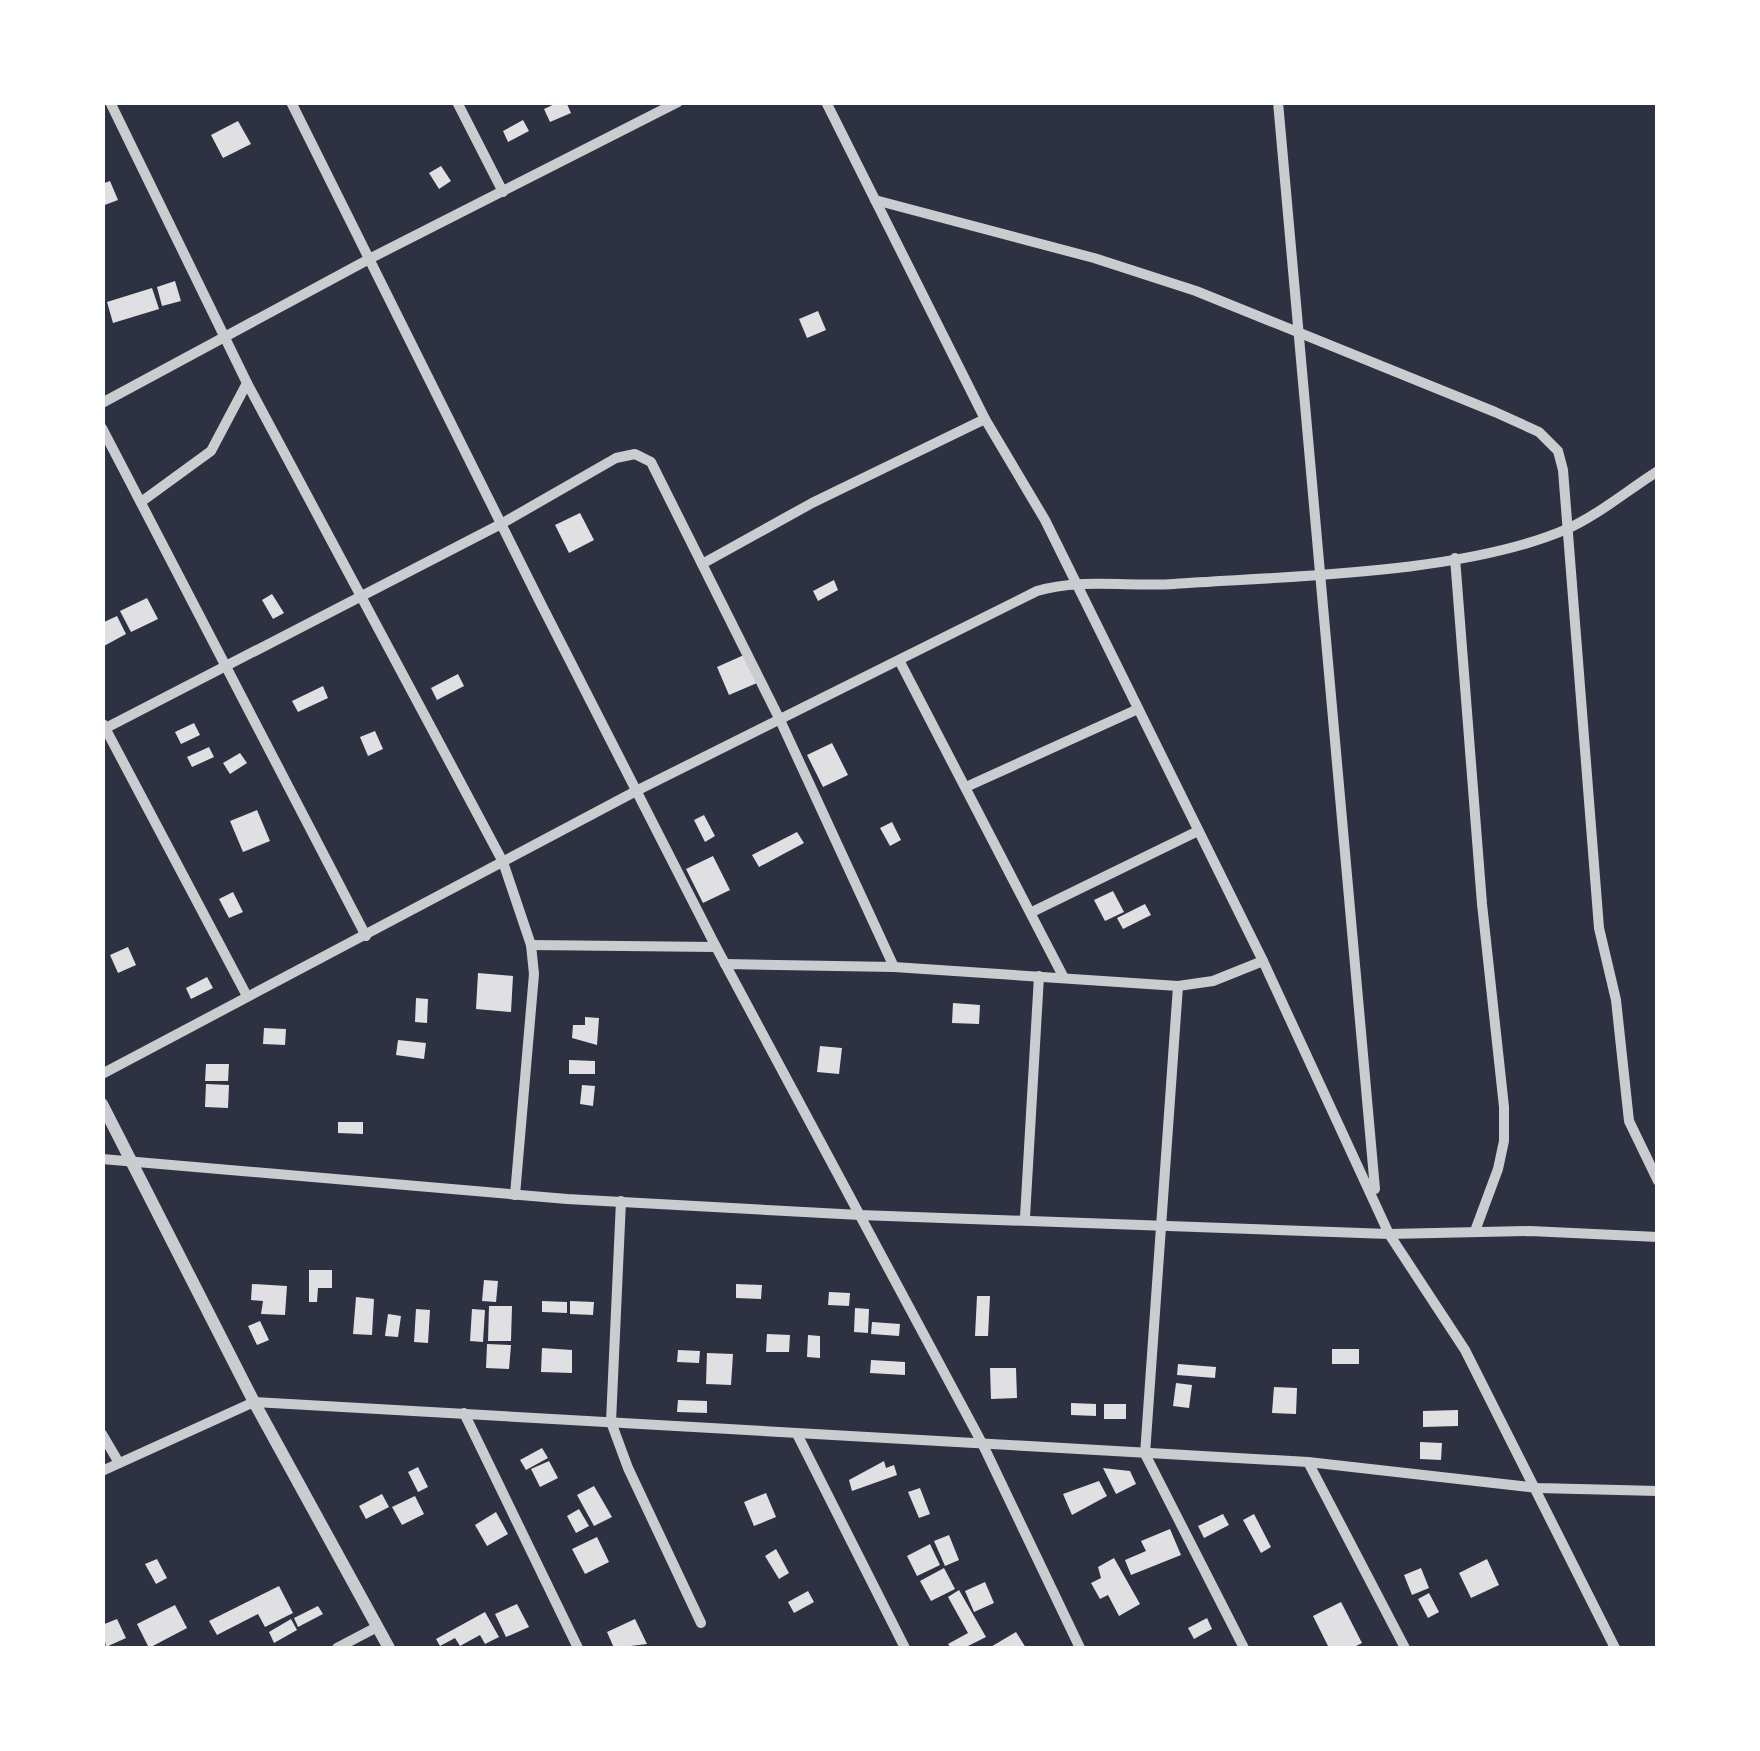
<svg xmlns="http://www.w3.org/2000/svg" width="1760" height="1751" font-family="Ubuntu,sans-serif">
  <rect width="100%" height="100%" fill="#2d3142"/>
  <g fill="#e0e0e3">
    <polygon points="559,102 566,102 571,113 550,122 544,109"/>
    <polygon points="523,120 529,131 508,142 503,131"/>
    <polygon points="238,121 251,144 223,158 211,135"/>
    <polygon points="441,166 451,181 439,189 429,173"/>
    <polygon points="110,181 118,200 102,206 102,184"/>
    <polygon points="175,281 181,301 162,306 157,287"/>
    <polygon points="152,288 159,309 113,323 107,302"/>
    <polygon points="818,311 826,330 807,338 799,319"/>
    <polygon points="580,513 594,540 569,553 555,525"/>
    <polygon points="834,580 838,590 818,601 813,591"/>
    <polygon points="272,594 284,613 273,619 262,600"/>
    <polygon points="147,598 158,619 131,632 120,611"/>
    <polygon points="117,616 126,634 104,646 102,623"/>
    <polygon points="744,655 757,683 729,695 717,667"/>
    <polygon points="458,674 464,686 437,700 431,688"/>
    <polygon points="323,686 328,698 298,712 292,701"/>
    <polygon points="194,723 200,735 181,744 175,732"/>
    <polygon points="375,731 383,749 368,756 360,737"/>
    <polygon points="832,743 848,775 823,787 807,755"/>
    <polygon points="209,747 214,757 192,767 187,757"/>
    <polygon points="240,753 247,763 230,774 223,763"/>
    <polygon points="257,810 270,841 243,852 230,821"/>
    <polygon points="704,815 715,836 705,842 694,820"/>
    <polygon points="892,822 901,840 890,846 880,828"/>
    <polygon points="797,832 804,843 759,867 752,855"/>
    <polygon points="713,856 730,890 703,903 686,869"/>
    <polygon points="1113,891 1124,912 1105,921 1094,900"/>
    <polygon points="233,892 243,912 229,918 219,899"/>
    <polygon points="1145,904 1151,915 1123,929 1117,918"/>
    <polygon points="128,947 136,965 118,973 110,955"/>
    <polygon points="478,973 513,976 511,1012 476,1009"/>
    <polygon points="207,977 213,988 191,999 186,988"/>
    <polygon points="416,998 428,999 427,1023 415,1022"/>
    <polygon points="953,1003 980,1005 979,1024 952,1023"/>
    <polygon points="585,1017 599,1018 597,1045 572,1038 573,1025 585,1025"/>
    <polygon points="264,1028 286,1029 285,1045 263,1044"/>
    <polygon points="398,1040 426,1043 424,1059 396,1055"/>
    <polygon points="820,1046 842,1048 839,1074 817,1072"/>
    <polygon points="569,1060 595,1061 595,1074 569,1074"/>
    <polygon points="206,1064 229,1064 228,1081 205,1081"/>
    <polygon points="206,1084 229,1085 228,1108 205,1107"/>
    <polygon points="582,1085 595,1086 593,1106 580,1104"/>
    <polygon points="338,1122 363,1122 363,1134 338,1133"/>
    <polygon points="309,1270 332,1270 332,1288 318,1288 317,1302 309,1302"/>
    <polygon points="484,1280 498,1281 496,1302 482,1301"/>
    <polygon points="252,1284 287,1286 285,1315 261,1314 263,1301 251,1300"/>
    <polygon points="736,1284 762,1285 761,1299 736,1298"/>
    <polygon points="829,1292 850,1293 849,1306 828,1305"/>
    <polygon points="977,1296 990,1296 988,1336 975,1336"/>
    <polygon points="356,1297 374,1299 372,1335 353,1334"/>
    <polygon points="542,1301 567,1302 567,1313 542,1312"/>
    <polygon points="570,1301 594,1302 593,1315 570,1314"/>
    <polygon points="489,1306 512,1306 511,1341 488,1341"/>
    <polygon points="855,1308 869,1309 868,1333 854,1332"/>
    <polygon points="416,1309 430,1310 428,1343 414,1342"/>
    <polygon points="472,1309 485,1310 483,1342 470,1341"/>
    <polygon points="388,1314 401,1316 398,1337 385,1336"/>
    <polygon points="260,1321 269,1340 257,1345 248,1326"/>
    <polygon points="872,1322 900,1324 899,1336 871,1334"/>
    <polygon points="767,1334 790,1335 789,1352 766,1352"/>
    <polygon points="808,1335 820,1336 820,1358 807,1357"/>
    <polygon points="487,1344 511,1345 509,1369 486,1368"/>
    <polygon points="542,1348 572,1350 572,1373 541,1372"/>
    <rect x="1332" y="1349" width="27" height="15"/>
    <polygon points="678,1350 700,1351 699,1363 677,1362"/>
    <polygon points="707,1353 733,1354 731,1385 706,1384"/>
    <polygon points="871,1360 905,1362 905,1375 870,1373"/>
    <polygon points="1178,1364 1216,1367 1215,1378 1177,1375"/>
    <polygon points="990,1368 1016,1368 1017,1398 991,1399"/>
    <polygon points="1176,1383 1192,1385 1189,1408 1173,1406"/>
    <polygon points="1274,1387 1297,1388 1296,1414 1272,1413"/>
    <polygon points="678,1400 707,1401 707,1413 677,1412"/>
    <polygon points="1071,1403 1096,1404 1096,1416 1071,1415"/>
    <rect x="1104" y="1404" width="22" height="15"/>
    <polygon points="1458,1410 1458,1426 1423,1427 1423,1411"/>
    <polygon points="1420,1442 1442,1443 1441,1460 1420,1459"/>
    <polygon points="542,1448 548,1458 526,1470 520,1460"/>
    <polygon points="549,1461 558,1478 540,1487 531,1469"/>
    <polygon points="884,1461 886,1468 894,1465 897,1475 852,1491 849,1480"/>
    <polygon points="418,1467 428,1487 418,1492 408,1472"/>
    <polygon points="1103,1468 1130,1471 1136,1484 1116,1494"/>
    <polygon points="1099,1481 1107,1496 1072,1515 1063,1494"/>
    <polygon points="594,1486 612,1517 594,1526 577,1495"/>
    <polygon points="920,1488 930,1514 919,1518 908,1492"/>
    <polygon points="766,1493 776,1517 754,1526 744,1502"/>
    <polygon points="382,1494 389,1507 366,1519 359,1506"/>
    <polygon points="415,1496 424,1514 402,1525 392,1507"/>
    <polygon points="579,1509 589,1526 576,1533 567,1516"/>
    <polygon points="496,1512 508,1534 487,1546 475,1525"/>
    <polygon points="1223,1514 1229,1525 1204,1538 1198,1526"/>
    <polygon points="1254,1514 1271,1547 1261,1553 1243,1520"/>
    <polygon points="1170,1529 1181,1555 1131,1575 1125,1560 1146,1551 1141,1541"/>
    <polygon points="949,1535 959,1560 945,1566 934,1541"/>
    <polygon points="597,1537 609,1562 585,1574 572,1549"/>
    <polygon points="930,1544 940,1565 917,1576 907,1556"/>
    <polygon points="776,1549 789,1573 779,1579 765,1556"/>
    <polygon points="1114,1558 1140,1604 1119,1616 1108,1595 1100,1599 1091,1583 1101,1578 1098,1567"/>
    <polygon points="157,1559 167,1578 156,1584 145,1564"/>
    <polygon points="1487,1559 1499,1585 1471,1598 1459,1573"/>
    <polygon points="944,1568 955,1589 931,1601 920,1581"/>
    <polygon points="1421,1568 1429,1588 1412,1595 1404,1575"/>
    <polygon points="985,1582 994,1603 974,1612 965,1591"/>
    <polygon points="279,1586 293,1613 265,1627 258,1614 217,1635 209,1621"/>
    <polygon points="959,1590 986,1637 964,1648 951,1648 948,1644 968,1633 948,1597"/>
    <polygon points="808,1591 814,1602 794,1613 788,1602"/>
    <polygon points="1429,1593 1439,1612 1428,1618 1418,1599"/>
    <polygon points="1341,1602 1362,1643 1352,1648 1329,1648 1313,1616"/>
    <polygon points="517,1604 529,1627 506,1637 495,1614"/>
    <polygon points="175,1605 187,1628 149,1648 137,1624"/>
    <polygon points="318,1606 323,1614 298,1627 294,1618"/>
    <polygon points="485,1612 499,1637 485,1644 480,1635 460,1646 455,1638 440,1646 436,1639"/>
    <polygon points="1207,1618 1212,1629 1194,1639 1188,1628"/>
    <polygon points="117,1619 126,1638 106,1647 102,1625"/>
    <polygon points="291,1619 297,1630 274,1643 269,1632"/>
    <polygon points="635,1619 647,1644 614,1648 607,1632"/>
    <polygon points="1016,1632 1026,1648 989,1648"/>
  </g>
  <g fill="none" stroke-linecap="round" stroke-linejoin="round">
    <g stroke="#caccd0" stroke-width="10">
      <polyline points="110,102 247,383 503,862 531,945 534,974 515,1195"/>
      <polyline points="291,102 540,602 716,947 983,1445 1080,1648"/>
      <polyline points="457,102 503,192"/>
      <polyline points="1278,102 1375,1189"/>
      <polyline points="875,200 1094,258 1196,291 1495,412 1539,432 1558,451 1563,470 1599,928 1616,1000 1629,1121 1658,1181"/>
      <polyline points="102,403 371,258 678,102"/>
      <polyline points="102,428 366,936"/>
      <polyline points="141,502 211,451 247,383"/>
      <polyline points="1455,558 1482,904 1504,1107 1504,1141 1498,1169 1475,1231"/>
      <polyline points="702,564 812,503 985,419"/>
      <polyline points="900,662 1064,978"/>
      <polyline points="103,724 247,996"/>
      <polyline points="102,730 501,524 616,458 635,454 651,462 780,720 894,967"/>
      <polyline points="966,787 1138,709"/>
      <polyline points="1032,912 1198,831"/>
      <polyline points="531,945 716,947"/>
      <polyline points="725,964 894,967 1178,986 1213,981 1263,961"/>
      <polyline points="1178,986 1145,1454 1244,1648"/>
      <path d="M102 1074 638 790 1037 591C1079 578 1130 587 1174 584 1289 576 1463 574 1567 529 1598 515 1628 490 1658 471"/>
      <polyline points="102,1159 567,1199 860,1215 1389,1234 1263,961 1045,520 985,419 826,102"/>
      <polyline points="621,1201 611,1422 628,1468 701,1623"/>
      <polyline points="1025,1217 1039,976"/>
      <polyline points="1389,1234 1465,1350 1615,1648"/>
      <polyline points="1389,1234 1530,1231 1658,1237"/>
      <polyline points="464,1413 578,1648"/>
      <polyline points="102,1434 119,1463"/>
      <polyline points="797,1434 905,1648"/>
      <polyline points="1308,1462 1405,1648"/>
      <polyline points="102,1471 254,1402 1308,1462 1538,1488 1658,1491"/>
      <polyline points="337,1648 377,1627"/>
    </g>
    <polyline stroke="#caccd0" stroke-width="12" points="102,1104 254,1402 389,1648"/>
  </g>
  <rect width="1760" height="1751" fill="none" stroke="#ffffff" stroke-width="210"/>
</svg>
